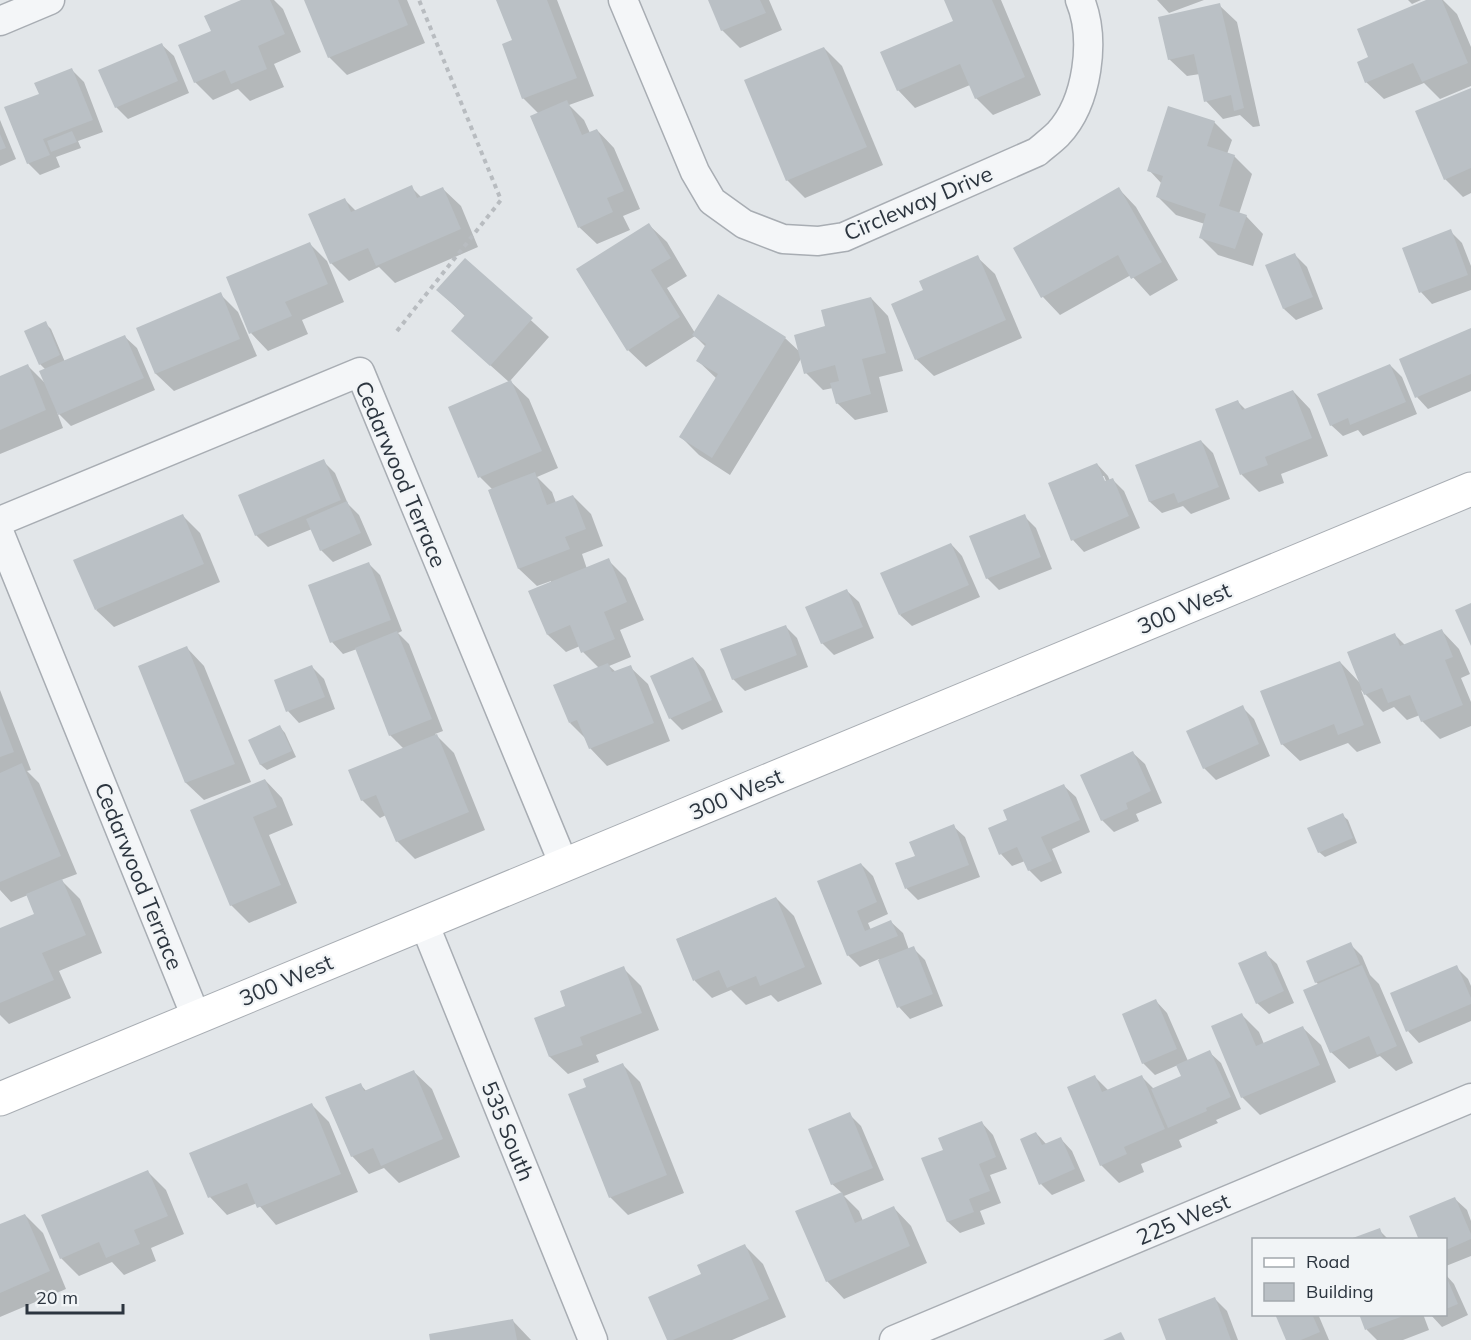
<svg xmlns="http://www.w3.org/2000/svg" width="1471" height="1340" font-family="Mulish,sans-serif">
  <rect width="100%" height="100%" fill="#e2e6e9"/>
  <g fill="#0003" fill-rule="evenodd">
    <polygon points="245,0 274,0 283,9 301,52 274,64 284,87 250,101 238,89 213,100 195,82 180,46 213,32"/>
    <polygon points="305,0 407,0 425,43 347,75 329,57"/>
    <polygon points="498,0 557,0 594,96 569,105 584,120 590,133 597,130 614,148 640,209 623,216 630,230 597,244 579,227 539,114 523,98 513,41"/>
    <polygon points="709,0 769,0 782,30 740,48 722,30"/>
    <polygon points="946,0 1001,0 1041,95 993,115 976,98 970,85 915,108 898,90 955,22"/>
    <polygon points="1157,0 1204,0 1169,13"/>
    <polygon points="1408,0 1421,0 1412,4"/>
    <polygon points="1430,0 1443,0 1457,14 1471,47 1471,86 1440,99 1424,83 1384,99 1366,82 1370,58"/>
    <polygon points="1219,5 1237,22 1260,126 1253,127 1240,115 1223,119 1206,101 1200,74 1187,76 1169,59"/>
    <polygon points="162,45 174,56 189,93 128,119 116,107"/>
    <polygon points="824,48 842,66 883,165 805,198 787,180"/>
    <polygon points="72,70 84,82 103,132 78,141 81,148 56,157 60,167 40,175 28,163 41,95"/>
    <polygon points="1471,89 1471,193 1463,197 1445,179"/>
    <polygon points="0,120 16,159 0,166"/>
    <polygon points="1214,122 1232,140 1227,154 1234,156 1252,174 1239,214 1246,216 1263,234 1253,266 1218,255 1200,237 1205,224 1176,215 1158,197 1162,184 1149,170"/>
    <polygon points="411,187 422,198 443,189 461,206 478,247 395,283 379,267 349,281 331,263 345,200 356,211"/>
    <polygon points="1119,189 1136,207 1178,280 1150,296 1131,275 1060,315 1043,297 1015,248"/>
    <polygon points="649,225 667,242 687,276 667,288 695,333 785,338 801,353 827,327 871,298 888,316 903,371 879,377 888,412 855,420 837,403 833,388 823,390 806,373 802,357 730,475 699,455 681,437 717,379 698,361 706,347 695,336 646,367 628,350"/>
    <polygon points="1450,231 1462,243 1471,266 1471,290 1432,304 1421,292 1404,249"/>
    <polygon points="310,244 327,261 344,302 302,320 308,334 268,351 251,333"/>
    <polygon points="1295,255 1307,267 1323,309 1296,320 1284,309"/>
    <polygon points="977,257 995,274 1022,338 934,376 916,359 925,291"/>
    <polygon points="466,260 549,337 510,381 529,399 558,468 537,477 552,492 556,503 573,496 591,514 603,546 582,554 587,569 608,560 626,578 644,620 620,630 631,657 609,666 616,672 630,667 648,684 670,741 607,766 590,748 586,739 570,723 599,668 583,652 580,646 566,652 548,635 551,581 537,586 519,569 489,491 493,490 480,477 509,382 471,348 466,317 438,290"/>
    <polygon points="220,294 238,312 257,356 174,391 156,374 138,329"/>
    <polygon points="45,323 51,329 65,362 125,337 137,348 155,390 71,426 57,412 63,428 0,454 0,377 28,366 47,385 46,370 40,364"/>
    <polygon points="1471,329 1471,391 1428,409 1417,397"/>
    <polygon points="1390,365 1402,377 1417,414 1363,436 1358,430 1343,436 1331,425"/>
    <polygon points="1293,391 1310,409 1328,456 1281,474 1284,483 1259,492 1242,475 1217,410 1238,402 1246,410"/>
    <polygon points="1201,441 1213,453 1230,499 1191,514 1183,506 1162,513 1150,502 1137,465"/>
    <polygon points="323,461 335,473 348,504 359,515 372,545 333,562 321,550 312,529 268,547 256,535"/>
    <path d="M1097 464 1108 476 1110 481 1113 480 1124 491 1140 528 1084 552 1073 540ZM1101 476H1104L1109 488Z"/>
    <polygon points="182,515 200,533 220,582 114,627 96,610"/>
    <polygon points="1024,516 1036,528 1052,569 999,590 987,578"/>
    <polygon points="951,544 962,556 980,597 912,626 900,615"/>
    <polygon points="369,564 380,575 402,631 398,633 409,644 443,731 435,734 454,753 485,830 415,859 397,841 386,815 380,818 362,800 404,749 390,735 357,649 343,654 332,642 310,586"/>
    <polygon points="847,591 859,602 874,638 834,655 822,643"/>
    <polygon points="785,626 797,638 808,667 745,691 733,679"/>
    <polygon points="1442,631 1459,649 1470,674 1461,678 1471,702 1471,726 1440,739 1422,721 1420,715 1407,720 1394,707 1383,712 1361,690 1381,743 1357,752 1348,743 1300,761 1282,744 1340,662 1361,684 1394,634 1406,646"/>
    <polygon points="187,648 204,666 251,782 204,800 186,783 140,667"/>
    <polygon points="693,658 704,670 723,712 682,730 670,718"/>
    <polygon points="312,667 324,679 335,709 299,723 288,711"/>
    <polygon points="0,690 31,770 27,771 39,783 77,874 61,880 80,899 102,953 59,971 71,998 9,1024 0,1015 0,930 36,915 28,895 11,902 0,890"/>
    <polygon points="1242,707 1254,719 1270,756 1216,780 1204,768"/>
    <polygon points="280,727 285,733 296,757 267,770 261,765 250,740"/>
    <polygon points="1133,753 1145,764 1162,803 1136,814 1139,821 1114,832 1102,820"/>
    <polygon points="265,780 282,798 293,825 269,835 297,903 249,923 231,905 192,811"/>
    <polygon points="1064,786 1076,797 1090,832 1052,849 1062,873 1041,882 1029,870 1025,861 1012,866 1001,854 1009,820"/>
    <polygon points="1342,815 1348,820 1357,843 1325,857 1319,852"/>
    <polygon points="953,826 965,837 980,877 918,900 907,889 897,864 917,857"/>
    <polygon points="861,864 873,876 888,914 868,923 871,930 891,922 903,933 909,950 913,948 925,960 943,1006 910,1019 899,1007 879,959 860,967 848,955"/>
    <polygon points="776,898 794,916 822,984 778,1002 771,995 746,1005 731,990 712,998 695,981 677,939"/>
    <polygon points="1350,944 1362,956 1370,975 1379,984 1413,1063 1396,1071 1380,1056 1349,1069 1331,1052 1319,985 1316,982"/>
    <polygon points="1265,953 1277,964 1294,1003 1269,1014 1257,1003"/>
    <polygon points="1456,967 1468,979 1471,986 1471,1021 1419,1043 1408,1031"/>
    <polygon points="623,968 641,986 659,1030 596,1055 599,1062 568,1074 550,1057 536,1019 567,1007"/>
    <polygon points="1156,1001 1167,1013 1188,1061 1209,1052 1221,1063 1241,1109 1216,1120 1218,1123 1179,1140 1182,1147 1141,1164 1144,1172 1119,1183 1101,1165 1095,1077 1109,1091 1142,1077 1154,1089 1183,1077 1178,1065 1155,1075 1143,1063"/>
    <polygon points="1242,1015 1259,1032 1264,1044 1303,1028 1321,1045 1336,1082 1260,1115 1242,1097"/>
    <polygon points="623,1065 640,1082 684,1193 628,1215 610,1197 588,1087"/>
    <polygon points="414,1072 432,1089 460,1157 399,1183 384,1168 369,1174 352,1156 360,1084 367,1092"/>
    <polygon points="312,1105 329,1122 358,1192 276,1225 257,1203 227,1215 210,1197 191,1154"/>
    <polygon points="849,1114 861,1126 884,1180 844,1196 859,1211 863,1221 894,1208 911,1226 927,1263 844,1299 827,1281 842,1193 832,1184"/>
    <polygon points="982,1123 993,1135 1007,1169 990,1175 1001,1203 980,1211 985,1224 960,1233 948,1222 945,1151"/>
    <polygon points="1036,1133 1047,1145 1061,1139 1072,1151 1085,1181 1052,1195 1041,1184"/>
    <polygon points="148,1172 166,1190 184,1234 151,1248 156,1261 124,1275 112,1262 79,1276 61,1258"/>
    <polygon points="1455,1199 1467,1210 1471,1221 1471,1256 1446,1266 1446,1240"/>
    <polygon points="25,1215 43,1233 66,1289 0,1317 0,1226"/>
    <polygon points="1379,1230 1389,1240 1354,1240"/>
    <polygon points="745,1246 763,1264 786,1317 732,1340 668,1340 703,1275"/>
    <polygon points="1446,1275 1454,1284 1468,1315 1442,1327 1430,1314 1446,1314"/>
    <polygon points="1215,1299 1227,1311 1238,1340 1167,1340"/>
    <polygon points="1277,1314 1318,1314 1329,1340 1287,1340"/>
    <polygon points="1361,1314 1423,1314 1429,1330 1403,1340 1377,1340 1367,1330"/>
    <polygon points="513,1321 531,1340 432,1340"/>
  </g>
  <g fill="#bac0c5">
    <polygon points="241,0 270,0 285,34 258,46 267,69 231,84 225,70 194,83 178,45 211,31 204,16"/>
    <polygon points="304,0 398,0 408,25 328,58"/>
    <polygon points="496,0 547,0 577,78 522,99 502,44 512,40"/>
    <polygon points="708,0 760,0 766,13 721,31"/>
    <polygon points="944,0 992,0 1025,77 975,99 960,64 897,91 880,52 953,21"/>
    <polygon points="1426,0 1442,0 1468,63 1422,82 1413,63 1365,83 1357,62 1368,57 1357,29"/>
    <polygon points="1220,3 1244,108 1234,111 1231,95 1204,102 1194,54 1168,60 1158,17"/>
    <polygon points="162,43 178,81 115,108 98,70"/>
    <polygon points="824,47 867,147 786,181 744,80"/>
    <polygon points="72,68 93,120 43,139 50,155 27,164 4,107 39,94 34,83"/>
    <polygon points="1471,88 1471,168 1444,180 1415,111"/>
    <polygon points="567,100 582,135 597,129 624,191 607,198 613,212 578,228 530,116"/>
    <polygon points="1168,106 1215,121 1207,146 1235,155 1219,206 1247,215 1235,249 1199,238 1206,214 1156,197 1163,176 1147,171"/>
    <polygon points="72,131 77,142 51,152 47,141"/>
    <polygon points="0,134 6,148 0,150"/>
    <polygon points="412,185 417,198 443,187 461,229 376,266 368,248 330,264 308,214 345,198 351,212"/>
    <polygon points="1119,187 1162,262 1131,279 1118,255 1041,298 1013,248"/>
    <polygon points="649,223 671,258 651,270 680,317 627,351 576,269"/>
    <polygon points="1451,229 1468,275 1419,293 1402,248"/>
    <polygon points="310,242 328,284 285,302 292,316 249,334 226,277"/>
    <polygon points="1295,253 1313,297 1283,309 1265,265"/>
    <polygon points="978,255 1006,320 915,360 891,304 923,290 919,281"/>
    <polygon points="465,258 533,318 490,366 451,331 465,315 436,290"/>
    <polygon points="221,292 240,339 155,374 136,328"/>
    <polygon points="718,294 786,337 712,458 679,437 718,374 696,361 706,344 692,335"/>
    <polygon points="871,297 886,353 862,359 871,394 836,404 830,383 839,381 835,365 804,374 794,335 825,326 821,310"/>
    <polygon points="46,321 60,355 39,365 24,331"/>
    <polygon points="1471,328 1471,374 1415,398 1399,359"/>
    <polygon points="125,335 144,378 58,415 39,371"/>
    <polygon points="28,364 46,410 0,430 0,376"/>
    <polygon points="1390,364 1406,402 1350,425 1348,418 1330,426 1317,394"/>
    <polygon points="511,380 542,451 478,478 448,407"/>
    <polygon points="1293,390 1312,438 1265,457 1268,465 1240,475 1215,409 1238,400 1242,410"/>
    <polygon points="1201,440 1219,487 1178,503 1174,493 1149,502 1135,465"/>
    <polygon points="324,459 341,500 255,536 238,495"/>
    <polygon points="1097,463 1105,481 1113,478 1129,516 1071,541 1048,483"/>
    <polygon points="535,472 547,505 573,495 586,529 565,537 570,549 518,569 488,490"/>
    <polygon points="347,501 361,533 320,551 306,519"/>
    <polygon points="183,514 204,564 95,610 73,560"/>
    <polygon points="1025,514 1041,557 986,579 969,536"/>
    <polygon points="951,543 969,585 899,615 880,573"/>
    <polygon points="609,558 627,602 604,612 615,639 581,653 570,625 547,635 528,591"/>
    <polygon points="369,562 391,620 330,643 308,585"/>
    <polygon points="847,589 863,627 821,644 805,607"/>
    <polygon points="1471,603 1471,646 1455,610"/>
    <polygon points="786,625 797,655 732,680 720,649"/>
    <polygon points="1442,629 1453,657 1445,660 1463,705 1421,722 1410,695 1388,703 1382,688 1364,695 1347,652 1395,633 1400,646"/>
    <polygon points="397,631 432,719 389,736 355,648"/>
    <polygon points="187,646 235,764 185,783 138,666"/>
    <polygon points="693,657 712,700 669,719 650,676"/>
    <polygon points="1340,661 1364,725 1338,735 1334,724 1281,745 1260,691"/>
    <polygon points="608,663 612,672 631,665 654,723 589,749 577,720 569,723 553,685"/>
    <polygon points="312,665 325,697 286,712 274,680"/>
    <polygon points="1243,705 1259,744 1203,769 1186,731"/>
    <polygon points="0,715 14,752 0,757"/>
    <polygon points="280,725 292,751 260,765 248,740"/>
    <polygon points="437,734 469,812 396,842 376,795 361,801 348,770"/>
    <polygon points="1133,751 1151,791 1126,803 1128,809 1101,821 1080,775"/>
    <polygon points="22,763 61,856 0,882 0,773"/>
    <polygon points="265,779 277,807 253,817 281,885 230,906 190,810"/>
    <polygon points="1064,784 1080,820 1041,837 1052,861 1028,871 1017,847 999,855 988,828 1007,820 1003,810"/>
    <polygon points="1343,813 1353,838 1318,853 1307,828"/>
    <polygon points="954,824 969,865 905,889 895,863 915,856 909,842"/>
    <polygon points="861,863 877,902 857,911 865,931 891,920 898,936 847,956 817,881"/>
    <polygon points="62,879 86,935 42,953 54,980 0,1003 0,928 34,914 26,894"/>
    <polygon points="776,897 805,967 760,986 756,976 727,988 719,970 693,981 676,939"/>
    <polygon points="1351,942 1360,964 1315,983 1306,961"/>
    <polygon points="914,946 933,994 897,1008 878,960"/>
    <polygon points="1266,951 1284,991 1256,1004 1238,963"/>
    <polygon points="1362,965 1397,1046 1377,1055 1369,1036 1330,1053 1303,990"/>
    <polygon points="1457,965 1471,998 1471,1004 1406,1032 1390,993"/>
    <polygon points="624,966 642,1013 580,1037 583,1045 549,1057 534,1018 565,1006 560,991"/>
    <polygon points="1156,999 1177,1049 1142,1064 1122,1014"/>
    <polygon points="1242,1013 1256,1046 1303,1026 1320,1065 1241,1098 1211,1026"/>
    <polygon points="1210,1050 1231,1097 1206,1108 1207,1111 1168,1128 1151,1089 1181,1076 1176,1065"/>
    <polygon points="623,1063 667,1175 609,1198 568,1094 586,1087 583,1079"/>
    <polygon points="414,1070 443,1139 381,1166 373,1148 351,1157 325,1097 361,1083 364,1091"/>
    <polygon points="1095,1075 1102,1092 1142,1075 1165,1129 1124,1147 1127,1154 1100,1166 1067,1087"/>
    <polygon points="312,1103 341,1174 257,1208 247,1183 208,1198 189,1153"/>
    <polygon points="850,1112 873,1168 831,1185 808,1129"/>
    <polygon points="982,1121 996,1157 979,1164 990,1191 969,1199 974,1212 947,1222 921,1158 943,1150 938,1138"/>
    <polygon points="1036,1132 1042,1145 1061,1137 1075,1169 1039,1185 1020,1139"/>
    <polygon points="148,1170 168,1216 134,1230 140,1244 106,1258 99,1242 60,1259 41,1215"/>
    <polygon points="842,1192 855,1223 894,1206 910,1246 826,1282 795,1211"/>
    <polygon points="1455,1197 1471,1234 1471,1239 1446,1250 1446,1240 1419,1240 1409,1216"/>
    <polygon points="25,1214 50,1271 0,1293 0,1224"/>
    <polygon points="1380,1228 1384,1240 1350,1240 1350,1239"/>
    <polygon points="745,1244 769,1299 673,1340 667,1340 648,1297 701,1274 697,1265"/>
    <polygon points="1446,1276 1458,1304 1446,1309"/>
    <polygon points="1215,1297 1231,1340 1166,1340 1158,1319"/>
    <polygon points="1275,1314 1312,1314 1320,1332 1301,1340 1286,1340"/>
    <polygon points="1359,1314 1406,1314 1406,1315 1365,1330"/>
    <polygon points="513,1319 517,1340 430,1340 429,1334"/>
    <polygon points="1121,1332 1125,1340 1103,1340"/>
  </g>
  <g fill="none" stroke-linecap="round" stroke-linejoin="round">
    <g stroke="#a8adb3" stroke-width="31">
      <g id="street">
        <path d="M623 0 695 172 712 201 744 224 783 239 818 241 844 237 1037 152C1044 146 1052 140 1058 134 1088 102 1096 39 1080 0"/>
        <polyline points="0,21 50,0"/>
        <polyline points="0,521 360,372 564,865"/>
        <polyline points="0,534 196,1017"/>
        <polyline points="424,923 593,1340"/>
        <polyline points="894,1340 1471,1098"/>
      </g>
    </g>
    <g stroke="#a8adb3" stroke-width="35">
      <polyline id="secondary" points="0,1099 1471,489"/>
    </g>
    <polyline stroke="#b8bcc0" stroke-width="4" stroke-dasharray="4.5 4.5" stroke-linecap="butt" points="397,331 501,200 419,0"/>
    <use href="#street" stroke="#f4f6f8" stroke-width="28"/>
    <use href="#secondary" stroke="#fff" stroke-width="33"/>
  </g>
  <g text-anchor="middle" stroke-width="4.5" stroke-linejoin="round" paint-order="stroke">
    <g font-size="22" fill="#2c353f" stroke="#f1f4f6">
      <text transform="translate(918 203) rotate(-23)" y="8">Circleway Drive</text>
      <text transform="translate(401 474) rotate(67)" y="8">Cedarwood Terrace</text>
      <text transform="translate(1184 608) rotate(-23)" y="8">300 West</text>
      <text transform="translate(736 794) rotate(-23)" y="8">300 West</text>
      <text transform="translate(139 876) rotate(68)" y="8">Cedarwood Terrace</text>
      <text transform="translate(286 980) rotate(-23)" y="8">300 West</text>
      <text transform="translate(508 1131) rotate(68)" y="8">535 South</text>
      <text transform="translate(1183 1219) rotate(-23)" y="8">225 West</text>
    </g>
  </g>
  <rect x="1252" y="1238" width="195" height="78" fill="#f1f4f6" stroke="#a2a8ad" stroke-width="1.5"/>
  <rect x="1264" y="1258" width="30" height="9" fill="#ffffff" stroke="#a2a8ad" stroke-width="1.5"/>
  <text x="1306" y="1268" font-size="18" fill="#2c353f">Road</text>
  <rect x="1264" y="1283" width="30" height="18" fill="#bac0c5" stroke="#a2a8ad" stroke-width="1.5"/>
  <text x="1306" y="1298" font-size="18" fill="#2c353f">Building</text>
  <path d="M27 1304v9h96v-9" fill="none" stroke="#2c353f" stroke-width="3"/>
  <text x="36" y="1304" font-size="18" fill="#2c353f" stroke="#f1f4f6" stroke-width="4.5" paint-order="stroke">20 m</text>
</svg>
